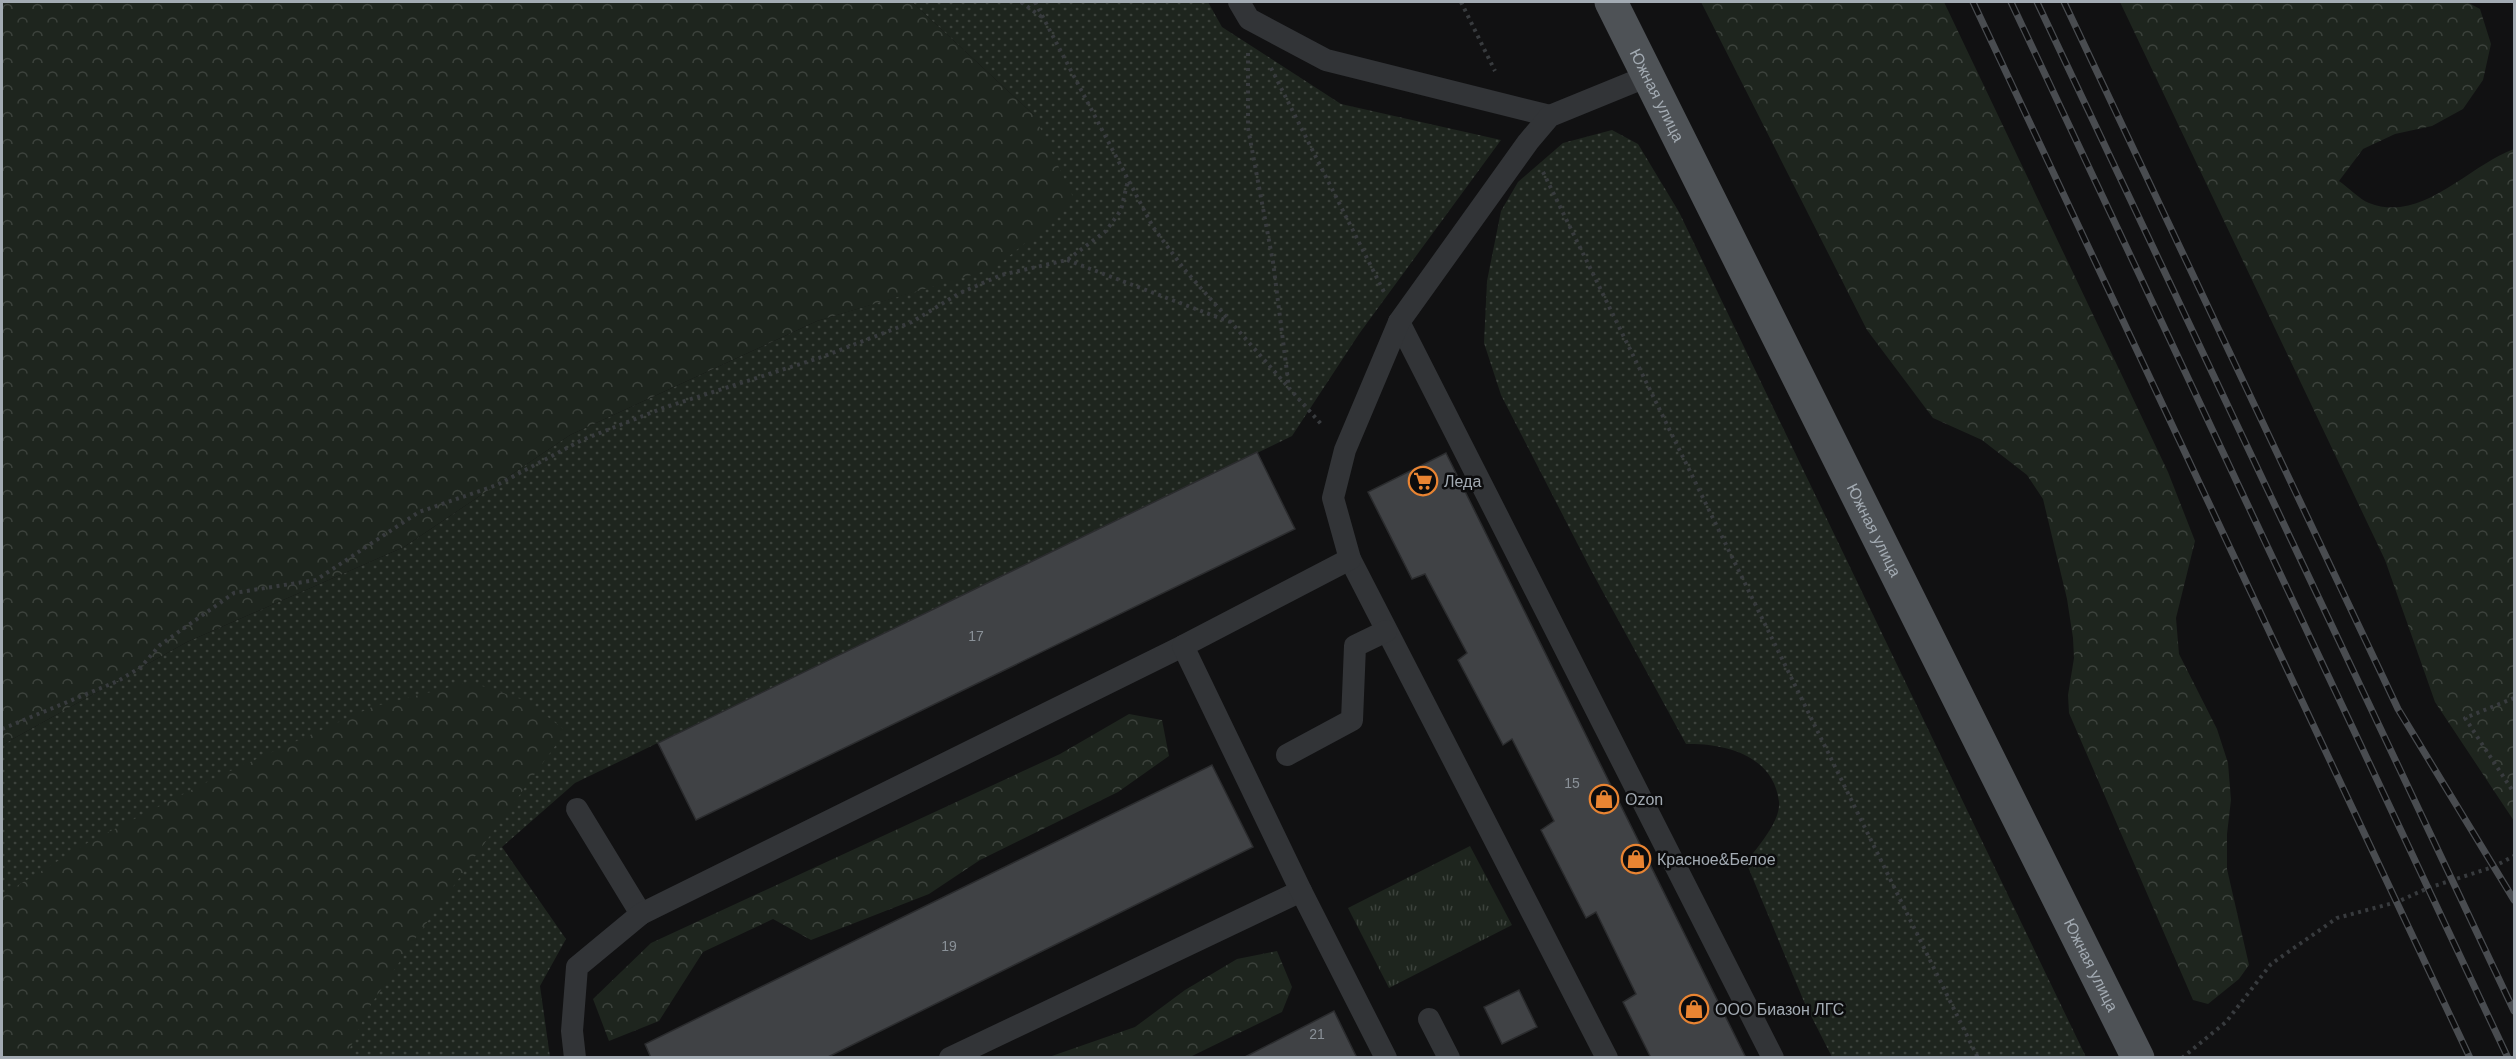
<svg xmlns="http://www.w3.org/2000/svg" width="2516" height="1059" font-family="Arial,sans-serif">
  <defs>
    <pattern id="grass-dots" width="8" height="8" patternUnits="userSpaceOnUse" patternTransform="scale(1.5)"><rect width="8" height="8" fill="#1e251e"/><path d="M2 2h.1M6 6h.1" fill="none" stroke="#3c423c" stroke-width="1.8" stroke-linecap="round"/></pattern>
    <pattern id="forest-crowns" width="20" height="18" patternUnits="userSpaceOnUse" patternTransform="scale(1.5)"><rect width="20" height="18" fill="#1e251e"/><path d="M2 6a3 3 0 1 1 6 0M12 15a3 3 0 1 1 6 0" fill="none" stroke="#3c423c"/></pattern>
    <pattern id="park-tufts" width="24" height="20" patternUnits="userSpaceOnUse" patternTransform="scale(1.5)"><rect width="24" height="20" fill="#1e251e"/><path d="M3 7l-1-3M5 7V3M7 7l1-3M15 17l-1-3M17 17v-4M19 17l1-3" fill="none" stroke="#3c423c"/></pattern>
  </defs>
  <rect width="100%" height="100%" fill="#111112"/>
  <g fill="url(#grass-dots)">
    <polygon points="912,2 1208,2 1222,27 1341,104 1501,140 1359,334 1292,436 575,783 502,847 566,939 540,986 550,1057 2,1057 2,745 187,642 404,547 570,435 817,321 995,267 1034,115"/>
    <path d="M1612 130 1638 144 1679 212 2086 1057H1832L1805 1004 1746 862C1757 848 1781 821 1779 802 1774 756 1726 743 1686 744L1592 572 1501 395 1484 343 1487 281 1501 211 1518 182 1563 143Z"/>
  </g>
  <g fill="url(#forest-crowns)">
    <polygon points="2,2 912,2 1034,115 1075,201 995,268 817,321 570,435 404,547 187,642 2,745"/>
    <polygon points="1701,2 1944,2 2168,472 2195,541 2176,618 2179,654 2217,729 2228,763 2231,800 2227,834 2227,869 2249,965 2239,979 2208,1004 2193,1000 2069,713 2068,695 2074,658 2073,638 2067,599 2043,499 2027,475 1982,440 1933,418 1867,330"/>
    <path d="M2120 2H2467L2480 9 2491 44 2483 80 2463 109 2432 126 2395 134 2363 149 2339 181C2348 187 2359 199 2369 203 2422 224 2469 165 2514 149V821L2435 702 2385 560Z"/>
    <polygon points="470,682 527,701 566,731 415,939 368,1009 346,1057 2,1057 2,895 89,842 217,777 372,707"/>
    <polygon points="1129,714 1162,720 1169,756 1118,792 980,860 929,894 811,940 773,919 703,952 659,1021 609,1041 593,999 651,943 1060,754"/>
    <polygon points="1277,951 1292,987 1282,1012 1190,1057 1049,1057 1135,1027 1185,990 1237,959"/>
  </g>
  <polygon fill="url(#park-tufts)" points="1470,846 1512,925 1389,988 1348,908"/>
  <g fill="#404245" stroke="#2b2c2e" stroke-width="1.5">
    <polygon points="1257,452 1295,529 696,820 658,743"/>
    <polygon points="1446,453 1746,1058 1651,1058 1623,1002 1636,994 1596,912 1586,918 1541,830 1554,821 1512,739 1503,745 1458,660 1467,653 1425,574 1412,579 1368,492"/>
    <polygon points="1212,765 1253,847 826,1058 651,1058 645,1044"/>
    <polygon points="1519,990 1537,1027 1502,1044 1484,1007"/>
    <polygon points="1334,1011 1357,1058 1243,1058"/>
  </g>
  <g fill="none" stroke-linecap="round" stroke-linejoin="round">
    <g stroke="#383b3e" stroke-width="4" stroke-dasharray="3 4.5" stroke-linecap="butt">
      <polyline points="1021,2 1043,18"/>
      <polyline points="1035,2 1153,227 1184,269 1289,388"/>
      <polyline points="1461,2 1495,71"/>
      <polyline points="1248,53 1248,128 1273,262 1289,388 1322,425"/>
      <polyline points="1271,68 1384,292"/>
      <polyline points="1543,172 1978,1058"/>
      <polyline points="1067,260 1230,322"/>
      <polyline points="2514,698 2465,718 2514,793"/>
      <polyline points="2,729 118,681 141,667 160,645 234,593 316,580 419,512 497,485 582,440 663,408 822,357 912,322 958,294 1001,275 1067,260 1106,231 1121,210 1128,180"/>
      <polyline points="2182,1058 2226,1022 2271,964 2337,918 2397,902 2428,888 2493,867 2514,856"/>
    </g>
    <g stroke="#323437" stroke-width="22">
      <polyline points="1239,2 1249,19 1326,60 1550,116"/>
      <polyline points="1399,322 1773,1058"/>
      <polyline points="1350,559 1607,1058"/>
      <polyline points="1287,755 1352,720 1355,646 1386,631"/>
      <polyline points="577,809 641,914"/>
      <polyline points="1429,1019 1449,1058"/>
      <polyline points="575,1058 572,1031 577,967 641,914 1183,646"/>
      <polyline points="950,1058 1301,891"/>
      <polyline points="1386,1058 1301,891 1183,646 1350,559 1333,498 1345,450 1399,322 1528,142 1550,116 1648,76"/>
    </g>
    <path stroke="#4e5256" stroke-width="33" id="s1" d="M1611 2 2138 1058"/>
    <g stroke="#494c50" stroke-width="7">
      <g id="rail">
        <polyline points="1973,2 2470,1058"/>
        <polyline points="2011,2 2508,1058"/>
        <polyline points="2037,2 2514,1011"/>
        <polyline points="2064,2 2398,709 2514,900"/>
      </g>
    </g>
    <use href="#rail" stroke="#0c0c0d" stroke-width="4.5" stroke-dasharray="14" stroke-linecap="butt"/>
  </g>
  <defs>
    <g id="supermarket-ring" transform="scale(1.5)"><circle r="9.5" fill="#0c0c0d" stroke="#e98432" stroke-width="1.5"/><path d="M-6-5.5h2.5l.6 2H6L4.5 2H-2.5L-4.4-4H-6ZM-1.5 3.2a1.3 1.3 0 1 0 .1 0ZM3 3.2a1.3 1.3 0 1 0 .1 0Z" fill="#e98432"/></g>
    <g id="shop-ring" transform="scale(1.5)"><circle r="9.5" fill="#0c0c0d" stroke="#e98432" stroke-width="1.5"/><path d="M-5-2.5h2.3a2.7 3.5 0 0 1 5.4 0H5L5.5 6h-11ZM-1.5-2.5h3a1.5 2.3 0 0 0-3 0Z" fill="#e98432"/></g>
  </defs>
  <g fill-rule="evenodd">
    <use href="#supermarket-ring" x="1423" y="481"/>
    <use href="#shop-ring" x="1604" y="799"/>
    <use href="#shop-ring" x="1636" y="859"/>
    <use href="#shop-ring" x="1694" y="1009"/>
  </g>
  <g text-anchor="middle" stroke-width="5" stroke-linejoin="round" paint-order="stroke">
    <g font-size="14" fill="#8a9198">
      <text x="976" y="641">17</text>
      <text x="1572" y="788">15</text>
      <text x="949" y="951">19</text>
      <text x="1317" y="1039">21</text>
    </g>
    <g font-size="16" fill="#a3abb3" stroke="#0c0c0d">
      <text dy="6" stroke="none"><textPath href="#s1" startOffset="104">Южная улица</textPath></text>
      <text dy="6" stroke="none"><textPath href="#s1" startOffset="590">Южная улица</textPath></text>
      <text dy="6" stroke="none"><textPath href="#s1" startOffset="1076">Южная улица</textPath></text>
    </g>
    <g font-size="16" fill="#a3abb3" stroke="#0c0c0d" text-anchor="start">
      <text x="1444" y="487">Леда</text>
      <text x="1625" y="805">Ozon</text>
      <text x="1657" y="865">Красное&amp;Белое</text>
      <text x="1715" y="1015">ООО Биазон ЛГС</text>
    </g>
  </g>
  <rect width="2516" height="1059" fill="none" stroke="#a3abb3" stroke-width="6"/>
</svg>
